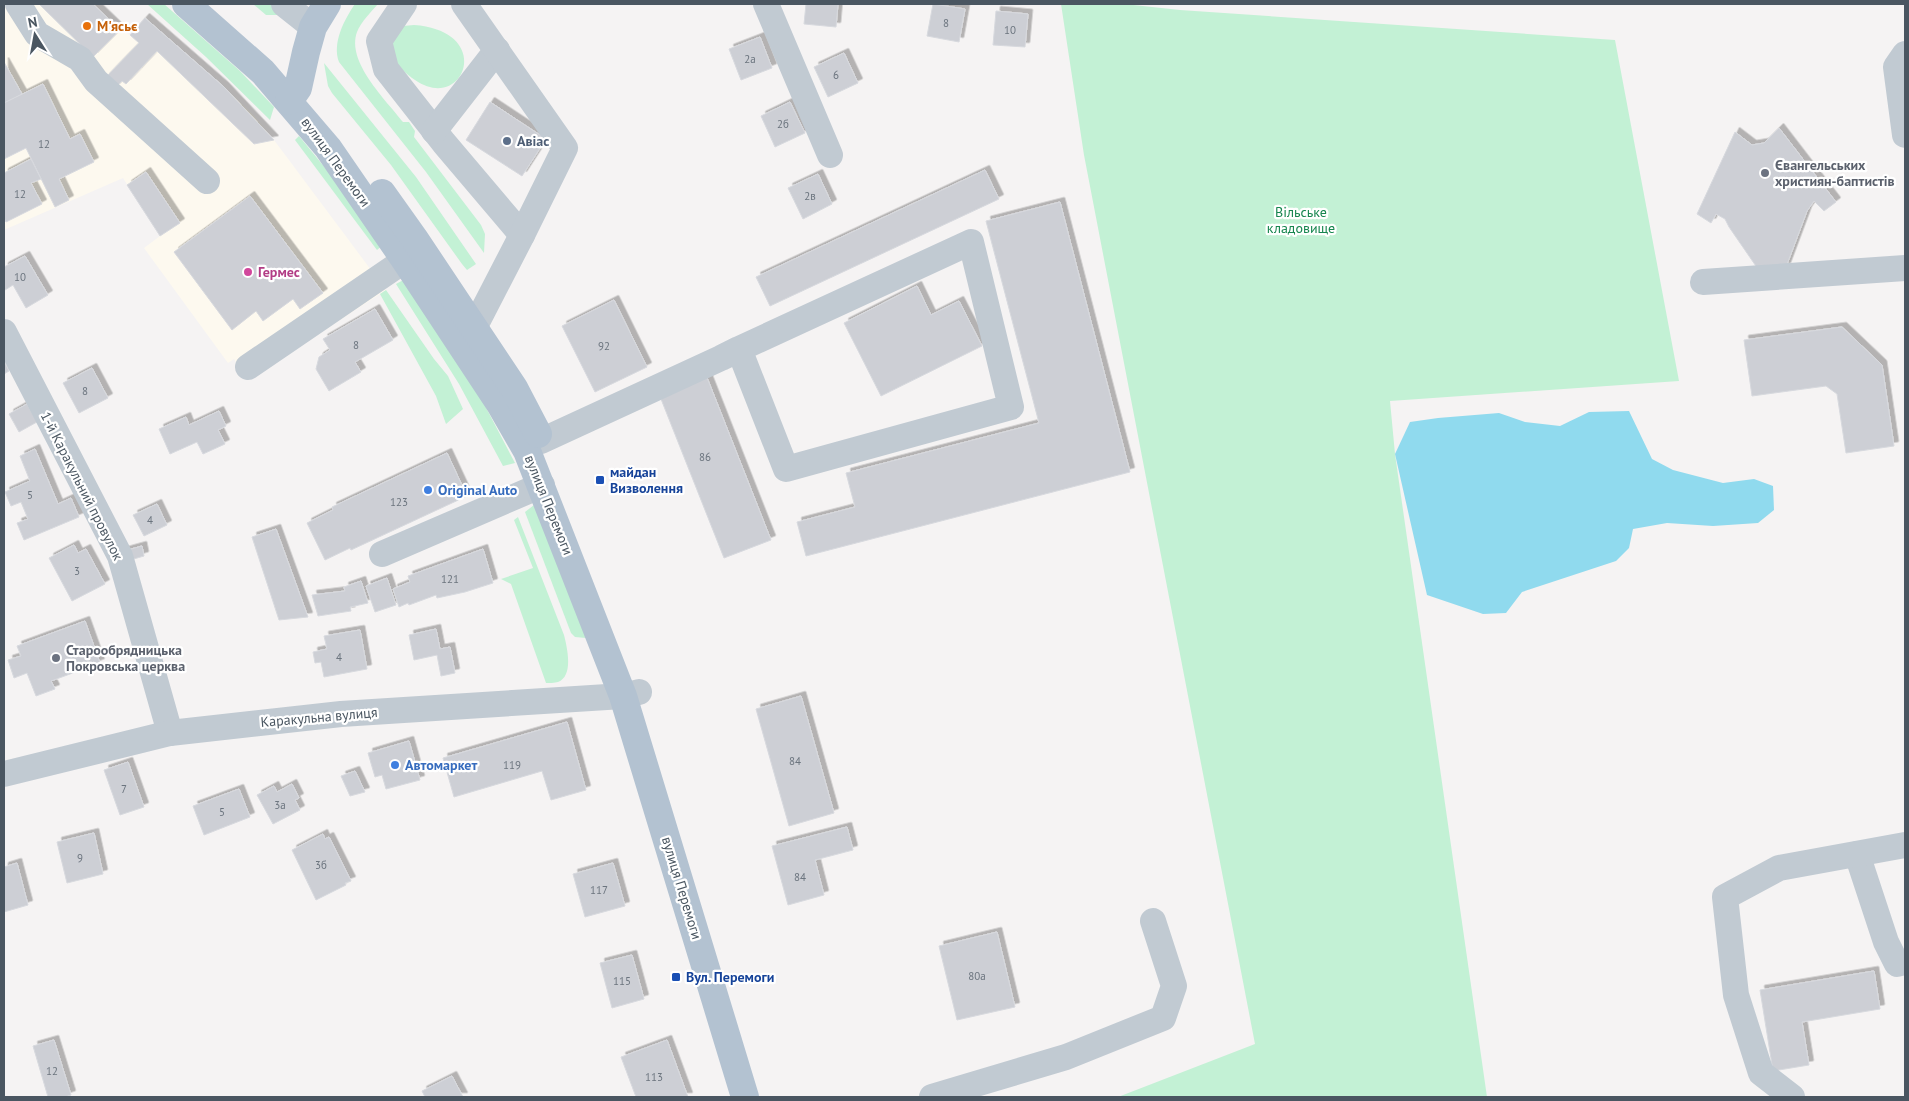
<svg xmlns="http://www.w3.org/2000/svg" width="1909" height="1101" font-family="'PT Sans',sans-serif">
  <defs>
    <filter id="shadow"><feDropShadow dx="4.5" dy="-4.5" stdDeviation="0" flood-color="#0004"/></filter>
  </defs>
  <rect width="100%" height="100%" fill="#f5f3f3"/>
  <polygon fill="#fdf9ef" points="4,4 93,4 120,30 130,35 145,18 224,87 253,115 274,140 386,290 248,380 234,359 228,363 144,248 160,236 123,178 4,230"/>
  <g fill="#c3f1d5">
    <polygon points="147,4 164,4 240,71 274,107 270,120 206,57"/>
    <polygon points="253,4 276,4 279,15 266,15"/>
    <path d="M355 4H378C371 12 361 22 357 32 346 62 386 100 403 122H409L415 131 414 137 481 225 485 234 484 253 426 172 339 62C332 43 344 20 355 4Z"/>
    <polygon points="1061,4 1124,4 1180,10 1615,40 1679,381 1390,401 1395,454 1487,1097 1118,1097 1255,1044 1084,155"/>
    <path d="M414 25C496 31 464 114 415 80 395 66 394 59 390 36L403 26Z"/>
    <polygon points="324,63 416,177 476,264 467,270 462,264 391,165 332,93 328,86"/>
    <polygon points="299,136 335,180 384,244 377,250 295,140"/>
    <polygon points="407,278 482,400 515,463 503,466 459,384 396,284"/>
    <polygon points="386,290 434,359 448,376 463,409 446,424 436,396 380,294"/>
    <polygon points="534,505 586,638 575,637 571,633 525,512"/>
    <path d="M518 517 564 635C567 647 574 676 558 682 555 683 549 683 546 683L511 584 501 579 533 568 514 520Z"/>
  </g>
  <polygon fill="#90daee" points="1629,411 1652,459 1673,470 1723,483 1754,479 1773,486 1774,510 1758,523 1713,526 1667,523 1633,529 1629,548 1616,561 1522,592 1506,613 1483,614 1427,595 1395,454 1410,422 1438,418 1499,413 1525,422 1560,426 1589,412"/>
  <g fill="#cdcfd5" stroke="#d7d9de" filter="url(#shadow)">
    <polygon points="39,4 93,4 120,30 93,57"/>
    <polygon points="806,4 838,4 836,27 804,24"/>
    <polygon points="933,4 965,9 959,42 927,36"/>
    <polygon points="996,11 1028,14 1025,47 993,45"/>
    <polygon points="145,18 224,87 274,140 254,144 157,51 126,84 122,81 115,88 105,78 139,43 130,35"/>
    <polygon points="760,37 772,68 741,80 729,49"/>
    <polygon points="844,53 858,83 828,97 814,67"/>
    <polygon points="4,62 22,94 4,103"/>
    <polygon points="43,84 70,139 80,134 94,162 59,179 69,200 55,207 26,148 4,159 4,103"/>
    <polygon points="490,102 546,139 522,176 466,140"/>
    <polygon points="790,102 805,133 775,147 761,116"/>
    <polygon points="1779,128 1836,202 1824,211 1814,201 1807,211 1786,267 1760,272 1729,227 1725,219 1716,214 1711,223 1697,214 1735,132 1752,145 1764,143"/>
    <polygon points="31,159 41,179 31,183 42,204 6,222 4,218 4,173"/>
    <polygon points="985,170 999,199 770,306 756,277"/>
    <polygon points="146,172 180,223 160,236 127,185"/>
    <polygon points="818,174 832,204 803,219 788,188"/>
    <polygon points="250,196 323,293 300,309 293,299 263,321 256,311 232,330 174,252"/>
    <polygon points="1060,202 1130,472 806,556 797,522 855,507 846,473 1039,423 986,221"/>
    <polygon points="25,256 48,295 26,308 13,285 5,290 4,288 4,267"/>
    <polygon points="917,286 931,315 959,301 982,346 881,396 844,323"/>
    <polygon points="614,300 647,367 595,392 562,326"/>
    <polygon points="375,309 393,340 355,362 361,372 329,391 316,369 319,357 330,350 323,339"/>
    <polygon points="1842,327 1882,365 1894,446 1846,453 1837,394 1826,386 1752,396 1744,340"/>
    <polygon points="4,361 9,371 4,374"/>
    <polygon points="92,368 108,398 79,413 63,383"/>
    <polygon points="706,375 771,540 724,558 659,394"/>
    <polygon points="27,404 37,422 19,432 9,414"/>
    <polygon points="219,411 226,426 218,430 225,444 203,454 197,442 170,454 159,429 186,417 189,425"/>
    <polygon points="35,449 58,504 71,498 79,517 24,540 17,523 28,519 21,502 11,506 5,492 30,481 20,456"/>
    <polygon points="447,453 467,496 351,550 350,548 325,560 307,523 333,510 332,507"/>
    <polygon points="157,504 167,525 144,536 133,515"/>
    <polygon points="276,529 308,617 279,620 252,537"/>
    <polygon points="74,545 78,553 86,549 105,584 72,601 49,558"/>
    <polygon points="142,546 144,556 127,561 124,551"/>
    <polygon points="483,549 493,583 465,592 437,598 436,595 409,605 408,603 399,607 393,589 410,582 408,576"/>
    <polygon points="387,578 396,605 375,612 366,586"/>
    <polygon points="361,581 368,603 350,607 351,611 318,616 312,595 345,591 344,587"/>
    <polygon points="85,621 100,663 51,681 55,689 36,696 27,673 14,678 8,660 21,656 17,646"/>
    <polygon points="436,629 440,649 450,647 455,673 441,676 437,655 414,660 409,635"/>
    <polygon points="360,630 367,669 324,677 321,662 315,663 313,652 327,649 324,636"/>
    <polygon points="801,696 834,813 789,826 756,709"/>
    <polygon points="567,722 586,790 551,800 542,771 454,797 443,758"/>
    <polygon points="409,741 420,780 386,789 382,775 375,777 368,753"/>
    <polygon points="128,762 144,807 120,815 104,770"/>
    <polygon points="355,771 365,792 350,796 341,776"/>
    <polygon points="292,784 299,798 295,800 300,810 273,824 257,795 274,786 277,792"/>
    <polygon points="239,789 250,817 204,835 193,806"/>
    <polygon points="847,827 853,850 815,860 824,895 788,905 772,846"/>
    <polygon points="94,833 103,874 67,883 57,842"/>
    <polygon points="323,834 325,839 329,837 351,881 345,883 346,885 316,900 292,850"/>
    <polygon points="17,863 28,905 4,912 4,867"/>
    <polygon points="613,863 625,906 585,917 573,874"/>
    <polygon points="997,932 1015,1007 957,1020 939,946"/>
    <polygon points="632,955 644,999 612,1008 600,963"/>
    <polygon points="1874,971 1880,1009 1802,1022 1809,1065 1773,1071 1760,990"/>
    <polygon points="54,1040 71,1095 65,1097 48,1097 33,1046"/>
    <polygon points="667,1040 688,1097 636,1097 621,1057"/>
    <polygon points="452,1076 463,1097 425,1097 422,1091"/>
  </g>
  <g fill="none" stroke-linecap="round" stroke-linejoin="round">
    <g stroke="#c1cad2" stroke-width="26">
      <polyline points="18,4 37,34 80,59 96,81 207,181"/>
      <polyline points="284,4 313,27"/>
      <polyline points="404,4 379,41 386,69 444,143 522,235"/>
      <polyline points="766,4 830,155"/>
      <polyline points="1905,54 1896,67 1905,135"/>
      <polyline points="434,131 497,50"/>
      <polyline points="1703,282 1905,268"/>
      <polyline points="4,332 120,556 170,733"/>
      <polyline points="455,334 474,328 522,235 565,148 464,4"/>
      <polyline points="248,367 405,260"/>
      <polyline points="541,441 721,358 739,349 971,242 1011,407 786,469 739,349"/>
      <polyline points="382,554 542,485"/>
      <polyline points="4,774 170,733 341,714 623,696 639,692"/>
      <polyline points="1857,854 1886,942 1897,964 1905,962"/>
      <polyline points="932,1097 1066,1057 1163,1018 1174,986 1153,921"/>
      <polyline points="1792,1097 1761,1073 1736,995 1725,897 1779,868 1905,845"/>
    </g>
    <g stroke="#b3c2d1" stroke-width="28">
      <polyline points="186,4 263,72 328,148 405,260 500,404 527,451 623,696 745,1097"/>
      <polyline points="289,101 298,88 306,52 313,27 327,4"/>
      <polyline points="382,193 414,238 514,388 538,434"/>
    </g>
  </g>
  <circle fill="#e8710a" stroke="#fff" stroke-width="2" cx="87" cy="26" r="5"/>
  <circle fill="#5c6f8a" stroke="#fff" stroke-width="2" cx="507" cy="141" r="5"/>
  <g fill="#6b7280" stroke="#fff" stroke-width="2">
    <circle cx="1765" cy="173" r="5"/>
    <circle cx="56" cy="658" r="5"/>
  </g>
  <circle fill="#d1479c" stroke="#fff" stroke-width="2" cx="248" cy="272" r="5"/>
  <g fill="#1a4fb4" stroke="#fff" stroke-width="2">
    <rect x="595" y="475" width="10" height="10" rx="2.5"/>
    <rect x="671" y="972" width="10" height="10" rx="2.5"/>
  </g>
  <g fill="#3f7fe0" stroke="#fff" stroke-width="2">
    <circle cx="428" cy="490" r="5"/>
    <circle cx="395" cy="765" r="5"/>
  </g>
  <g text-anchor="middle" stroke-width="4.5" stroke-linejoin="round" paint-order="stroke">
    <g font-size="11" fill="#6b747e">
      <text x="946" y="27">8</text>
      <text x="1010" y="34">10</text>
      <text x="750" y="63">2а</text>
      <text x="836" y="79">6</text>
      <text x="783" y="128">2б</text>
      <text x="44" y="148">12</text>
      <text x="20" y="198">12</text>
      <text x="810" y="200">2в</text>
      <text x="20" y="281">10</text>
      <text x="356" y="349">8</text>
      <text x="604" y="350">92</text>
      <text x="85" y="395">8</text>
      <text x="705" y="461">86</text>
      <text x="30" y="499">5</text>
      <text x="399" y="506">123</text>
      <text x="150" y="524">4</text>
      <text x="77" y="575">3</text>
      <text x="450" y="583">121</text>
      <text x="339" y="661">4</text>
      <text x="795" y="765">84</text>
      <text x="512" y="769">119</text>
      <text x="124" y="793">7</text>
      <text x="280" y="809">3а</text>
      <text x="222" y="816">5</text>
      <text x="80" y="862">9</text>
      <text x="321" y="869">3б</text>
      <text x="800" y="881">84</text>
      <text x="599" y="894">117</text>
      <text x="977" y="980">80а</text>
      <text x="622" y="985">115</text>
      <text x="52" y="1075">12</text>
      <text x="654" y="1081">113</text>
    </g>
    <g font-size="14" font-weight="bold" fill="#c56008" stroke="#fff" text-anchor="start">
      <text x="97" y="31">М'ясьє</text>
    </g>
    <g font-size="14" font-weight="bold" fill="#4e5e75" stroke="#fff" text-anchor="start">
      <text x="517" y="146">Авіас</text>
    </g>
    <g font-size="14" fill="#4a5661" stroke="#fff">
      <text transform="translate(336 162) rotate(54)" y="5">вулиця Перемоги</text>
      <text transform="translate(82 486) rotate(63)" y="5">1-й Каракульний провулок</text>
      <text transform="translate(549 505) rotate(68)" y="5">вулиця Перемоги</text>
      <text transform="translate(319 717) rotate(-5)" y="5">Каракульна вулиця</text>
      <text transform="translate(682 888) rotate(73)" y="5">вулиця Перемоги</text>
    </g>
    <g font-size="14" font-weight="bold" fill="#5b616d" stroke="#fff" text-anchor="start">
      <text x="1775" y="170">Євангельських<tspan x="1775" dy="16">християн-баптистів</tspan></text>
      <text x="66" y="655">Старообрядницька<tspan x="66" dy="16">Покровська церква</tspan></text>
    </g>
    <g font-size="14" fill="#17864f" stroke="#fff">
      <text x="1301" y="217">Вільське<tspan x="1301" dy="16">кладовище</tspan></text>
    </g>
    <g font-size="14" font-weight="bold" fill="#b23c85" stroke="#fff" text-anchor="start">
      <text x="258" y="277">Гермес</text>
    </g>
    <g font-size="14" font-weight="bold" fill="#164399" stroke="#fff" text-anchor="start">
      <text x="610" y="477">майдан<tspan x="610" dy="16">Визволення</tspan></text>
      <text x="686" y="982">Вул. Перемоги</text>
    </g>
    <g font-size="14" font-weight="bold" fill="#366cbe" stroke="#fff" text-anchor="start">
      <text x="438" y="495">Original Auto</text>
      <text x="405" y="770">Автомаркет</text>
    </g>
  </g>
  <rect width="1909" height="1101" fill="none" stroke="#4a5661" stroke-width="10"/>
  <g transform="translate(35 35) rotate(349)" stroke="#ffffff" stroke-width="4" paint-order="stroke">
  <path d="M0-4L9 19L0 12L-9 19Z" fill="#4a5661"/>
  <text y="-8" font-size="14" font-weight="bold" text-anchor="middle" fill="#4a5661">N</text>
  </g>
</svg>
